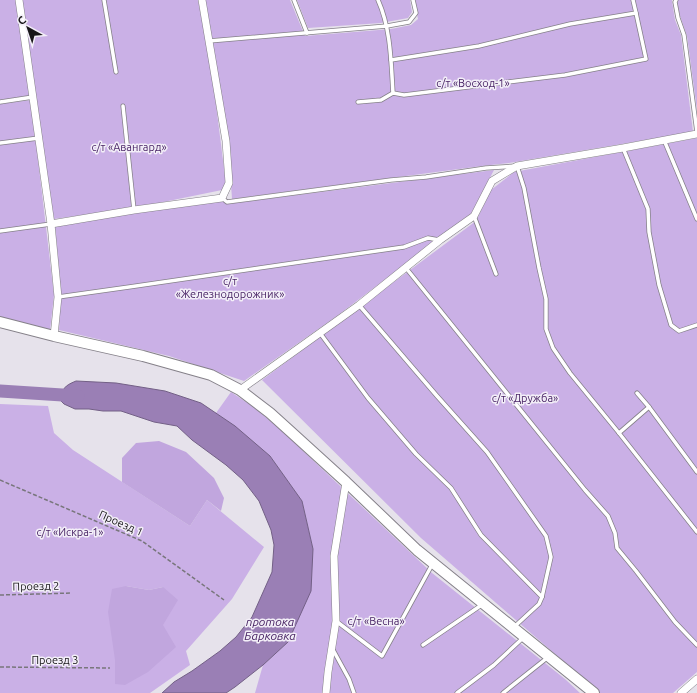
<svg xmlns="http://www.w3.org/2000/svg" width="697" height="693" font-family="Ubuntu,sans-serif">
  <rect width="100%" height="100%" fill="#e6e2eb"/>
  <g fill="#cab0e6" fill-rule="evenodd">
    <polygon points="0,0 16,0 31,96 0,100"/>
    <polygon points="21,0 198,0 212,73 226,184 222,190 139,207 54,219"/>
    <polygon points="205,0 290,0 305,36 391,29 411,25 418,19 414,0 672,0 672,1 675,20 681,35 693,132 509,163 482,166 232,199 228,141"/>
    <polygon points="297,0 410,0 412,12 408,18 381,23 308,28"/>
    <polygon points="678,0 697,0 697,110 687,36 680,16 677,3"/>
    <polygon points="31,100 54,295 50,331 0,318 0,104"/>
    <polygon points="697,138 697,672 673,693 600,693 421,538 262,380 476,221 491,190 514,172"/>
    <polygon points="494,170 471,214 337,316 244,381 169,356 59,330 61,294 55,226 134,212 221,200 227,204"/>
    <polygon points="231,392 255,408 280,429 432,573 565,679 580,693 255,693 263,665 288,642 313,549 302,501 270,456 216,413"/>
    <path d="M0 404 48 406 54 433 73 450 190 526 207 500 264 547 232 599 186 651 190 665 150 693H0ZM126 586 149 590 163 587V625L115 684V660Z"/>
  </g>
  <g fill="#c1a6de">
    <polygon points="159,441 186,452 214,478 224,498 221,511 207,500 190,526 122,482 122,458 136,443"/>
    <polygon points="126,586 149,590 163,587 178,600 163,625 176,647 148,672 125,685 115,684 115,660 108,612 112,589"/>
  </g>
  <path fill="#9a7fb5" stroke="#736086" d="M76 381 116 383 165 391 201 403 235 426 270 456 302 501 313 549 311 591 288 642 263 665 235 687 226 693H162L174 682 192 671 220 651 236 637 252 617 272 572 274 545 271 530 259 501 243 480 226 465 192 440 177 426 154 422 121 411H103L89 409H75L64 404 60 400C63 388 64 386 76 381Z"/>
  <g fill="none" stroke-linecap="round" stroke-linejoin="round">
    <polyline stroke="#9a7fb5" stroke-width="13" points="0,391 78,396"/>
    <g stroke="#858189" stroke-width="5">
      <g id="lane">
        <polyline points="104,0 116,72"/>
        <polyline points="294,0 307,33"/>
        <path d="M378 0C391 29 391 62 393 93"/>
        <polyline points="676,0 675,2 678,18 684,35 697,132"/>
        <polyline points="209,41 387,26 409,22 416,13 413,0"/>
        <polyline points="391,60 479,46 570,24 636,13 633,0"/>
        <polyline points="0,102 33,97"/>
        <polyline points="358,102 381,100 393,93 404,95 565,75 646,59 636,13"/>
        <polyline points="123,106 134,210"/>
        <polyline points="664,140 697,219"/>
        <polyline points="0,143 39,138"/>
        <polyline points="623,148 648,209 649,232 659,285 671,325 679,331 697,325"/>
        <polyline points="222,198 227,202 391,180 426,177 486,168 517,166 524,188 539,268 546,299 546,329 553,348 570,373 619,433 697,532"/>
        <polyline points="474,216 496,274"/>
        <polyline points="0,231 51,224"/>
        <polyline points="406,268 585,490 608,516 615,533 617,548 636,571 675,622 697,645"/>
        <polyline points="58,297 129,287 404,247 428,238 439,240"/>
        <polyline points="359,305 437,396 487,452 546,536 551,557 542,597 539,604 514,627"/>
        <polyline points="320,333 368,398 416,454 451,488 481,535 542,597"/>
        <polyline points="637,393 649,407 697,472"/>
        <polyline points="619,433 649,407"/>
        <polyline points="336,621 382,656 433,563"/>
        <polyline points="423,645 483,604"/>
        <polyline points="332,648 349,679 354,693"/>
        <polyline points="457,693 494,665 524,637"/>
        <polyline points="503,693 547,658"/>
      </g>
    </g>
    <g stroke="#858189" stroke-width="8">
      <g id="street">
        <polyline points="19,0 51,224 58,297 54,336"/>
        <polyline points="51,224 134,210 222,198 229,183 226,141 202,0"/>
        <polyline points="240,390 359,305 440,240 474,216 492,181 517,166 623,148 697,134"/>
        <polyline points="326,693 328,672 336,621 334,556 346,482"/>
        <polyline points="681,693 697,679"/>
      </g>
    </g>
    <g stroke="#858189" stroke-width="12">
      <polyline id="secondary" points="0,322 54,336 143,356 211,375 240,390 270,413 291,432 346,482 417,550 594,693"/>
    </g>
    <g stroke="#78767b" stroke-width="1.5" stroke-dasharray="4 2" stroke-linecap="butt">
      <polyline points="0,480 142,541 224,600"/>
      <polyline points="0,595 72,593"/>
      <polyline points="0,667 110,668"/>
    </g>
    <use href="#lane" stroke="#fff" stroke-width="3.5"/>
    <use href="#street" stroke="#fff" stroke-width="7"/>
    <use href="#secondary" stroke="#fff" stroke-width="10"/>
  </g>
  <g text-anchor="middle" stroke-width="3" stroke-linejoin="round" paint-order="stroke">
    <g font-size="11" fill="#492466" stroke="#f3eff8">
      <text x="473" y="87">с/т «Восход-1»</text>
      <text x="129" y="151">с/т «Авангард»</text>
      <text x="230" y="285">с/т<tspan x="230" dy="13">«Железнодорожник»</tspan></text>
      <text x="525" y="402">с/т «Дружба»</text>
      <text x="70" y="536">с/т «Искра-1»</text>
      <text x="376" y="625">с/т «Весна»</text>
    </g>
    <g font-size="11" fill="#181619" stroke="#f3eff8">
      <text transform="translate(121 523) rotate(24)" y="4">Проезд 1</text>
      <text transform="translate(36 586) rotate(-1)" y="4">Проезд 2</text>
      <text x="55" y="664">Проезд 3</text>
    </g>
    <g font-size="12" font-style="italic" fill="#441f60" stroke="#f3eff8">
      <text x="270" y="626">протока<tspan x="270" dy="14">Барковка</tspan></text>
    </g>
  </g>
  <g transform="translate(28 28) rotate(320)" stroke="#f3eff8" stroke-width="3" paint-order="stroke">
  <path d="M0-3L7 15L0 10L-7 15Z" fill="#181619"/>
  <text y="-6" font-size="11" font-weight="bold" text-anchor="middle" fill="#181619">С</text>
  </g>
</svg>
